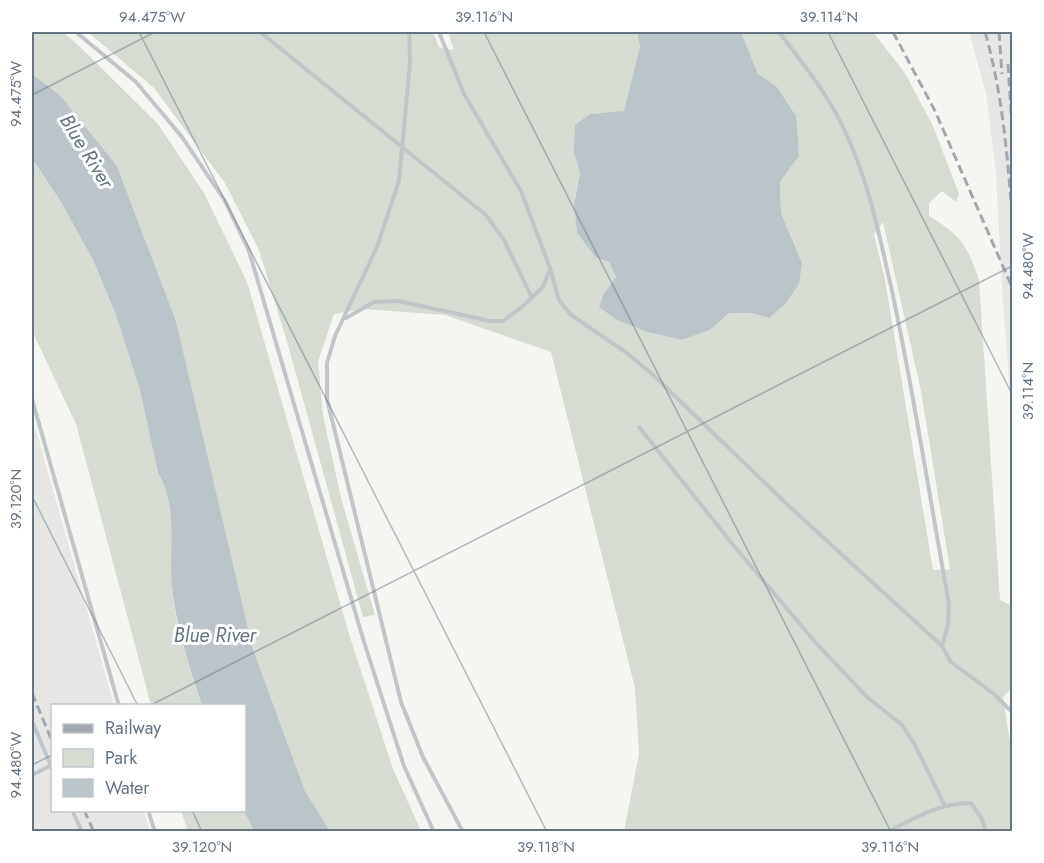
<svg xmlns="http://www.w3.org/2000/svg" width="1044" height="863" font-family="Jost,sans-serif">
  <rect width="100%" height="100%" fill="#f5f5f1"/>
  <g fill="#e6e7e5">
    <polygon points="969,32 1012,32 1012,410 1003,306 996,173 986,93"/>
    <polygon points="32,416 114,705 52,706 52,810 144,811 150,831 32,831"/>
  </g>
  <g fill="#d6dcd2" fill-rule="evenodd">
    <polygon points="32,32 62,32 77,44 158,124 204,193 247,282 349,634 393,769 421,831 330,831 305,791 253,649 176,321 117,166 60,95 32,74"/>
    <path d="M88 32H433L439 47 454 50 448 32H637L640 46 624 112 590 114 574 153 580 173 574 205 577 233 595 257 609 262 616 277 604 293 617 320 647 332 682 340 710 330 729 313H751L769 318 802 263 781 213 780 182 799 156 776 86 758 74 741 32H873L905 73 933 126 959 194 956 202 942 191 929 203V216C961 235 967 245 979 280L1000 600 1012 606V688L1003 697 1012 755V831H624L639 754 635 688 551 352 445 315 364 309 334 314 318 362 323 415 341 498 375 615 363 617 288 345 259 250 225 183 154 88ZM883 222 921 391 950 569 933 570 885 280 874 234Z"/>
    <path d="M32 158 61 202 93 260 116 315 140 389 158 473C180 509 168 555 173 595 177 633 190 669 202 705H151L76 424 34 335 32 324Z"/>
    <polygon points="181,811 244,811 254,831 188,831"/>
  </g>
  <g fill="#bac4c9">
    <polygon points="637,32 741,32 758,74 776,86 796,116 799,156 780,182 781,213 802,263 799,284 785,304 769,318 751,313 729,313 710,330 682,340 647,332 617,320 599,307 604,293 616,277 609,262 595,257 577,233 574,205 580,173 574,153 575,125 590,114 624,111 640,46"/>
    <path d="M32 74 60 95 117 166 176 321 253 649 305 791 330 831H254L244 811V706L202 705C190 669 178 633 173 595 167 555 180 509 158 473L140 390 116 315 93 260 61 202 32 158Z"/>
  </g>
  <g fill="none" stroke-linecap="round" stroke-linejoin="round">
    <g stroke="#c2c6c9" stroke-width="4">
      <polyline points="76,32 136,82 182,137 225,201 249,251 364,642 404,766 434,832"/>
      <polyline points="260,32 486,215 504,240 532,298"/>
      <polyline points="409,32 410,63 399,181 377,247 335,336 327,363 327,399 401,702 423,757 463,832"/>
      <polyline points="439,32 464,94 521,191 550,268 559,300 571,315 627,353 652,374 790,507 942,646 951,662 994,694 1012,712"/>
      <path d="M779 32C801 61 826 92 842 125 868 177 879 234 892 291 914 394 930 500 949 604L948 625 942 646"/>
      <polyline points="346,318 374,302 398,301 490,321 503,321 522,307 543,287 550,269"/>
      <polyline points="32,399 119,706"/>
      <polyline points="639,427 734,546 816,643 867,697 902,725 915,745 945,806"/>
      <polyline points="32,721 52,768"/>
      <polyline points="32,775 52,765"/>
      <polyline points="72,810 82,832"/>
      <polyline points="148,810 155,832"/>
      <path d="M888 832C916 817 940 803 971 803L982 819 986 832"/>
    </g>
    <g stroke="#a3a8ae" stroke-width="3" stroke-dasharray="9 4.5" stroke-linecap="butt">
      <polyline points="893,32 935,111 1012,287"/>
      <path d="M985 32C1002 91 1007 152 1012 213"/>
      <polyline points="999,32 1002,74"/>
      <polyline points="1008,64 1012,127"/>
      <polyline points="32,693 52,741"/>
      <polyline points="84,810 94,832"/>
    </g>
  </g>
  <path fill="none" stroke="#647483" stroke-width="1.5" stroke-opacity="0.45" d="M139 32 547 832M484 32 891 832M828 32 1012 394M32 95 155 32M32 496 138 706M149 706 1012 266M32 765 52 755M192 810 202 832"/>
  <g text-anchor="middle" stroke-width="6" stroke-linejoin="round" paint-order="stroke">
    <g font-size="20" font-style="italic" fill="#5f767f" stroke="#fff">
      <text transform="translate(87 151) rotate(58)" y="7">Blue River</text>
      <text x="215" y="642">Blue River</text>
    </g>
  </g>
  <rect width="1044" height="863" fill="none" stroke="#ffffff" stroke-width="66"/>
  <rect x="51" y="704" width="195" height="108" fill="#ffffff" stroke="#c1c7cd" stroke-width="1.5"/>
  <rect x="63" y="724" width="30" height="9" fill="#a3a8ae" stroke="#c1c7cd" stroke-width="1.5"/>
  <text x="105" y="734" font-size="18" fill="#647483">Railway</text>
  <rect x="63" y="749" width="30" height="18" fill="#d6dcd2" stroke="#c1c7cd" stroke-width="1.5"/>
  <text x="105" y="764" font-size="18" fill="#647483">Park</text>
  <rect x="63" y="779" width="30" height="18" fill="#bac4c9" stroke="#c1c7cd" stroke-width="1.5"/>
  <text x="105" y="794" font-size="18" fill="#647483">Water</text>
  <rect x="33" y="33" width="978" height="797" fill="none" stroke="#647483" stroke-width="2"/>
  <g font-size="15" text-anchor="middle" fill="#647483">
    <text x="152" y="22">94.475°W</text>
    <text x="484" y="22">39.116°N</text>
    <text x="829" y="22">39.114°N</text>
    <text transform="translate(16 94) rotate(-90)" y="5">94.475°W</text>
    <text transform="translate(1028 266) rotate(-90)" y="5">94.480°W</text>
    <text transform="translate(1028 391) rotate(-90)" y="5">39.114°N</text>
    <text transform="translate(16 499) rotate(-90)" y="5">39.120°N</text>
    <text transform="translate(16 765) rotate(-90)" y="5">94.480°W</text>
    <text x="202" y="852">39.120°N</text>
    <text x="546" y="852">39.118°N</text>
    <text x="890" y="852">39.116°N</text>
  </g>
</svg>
